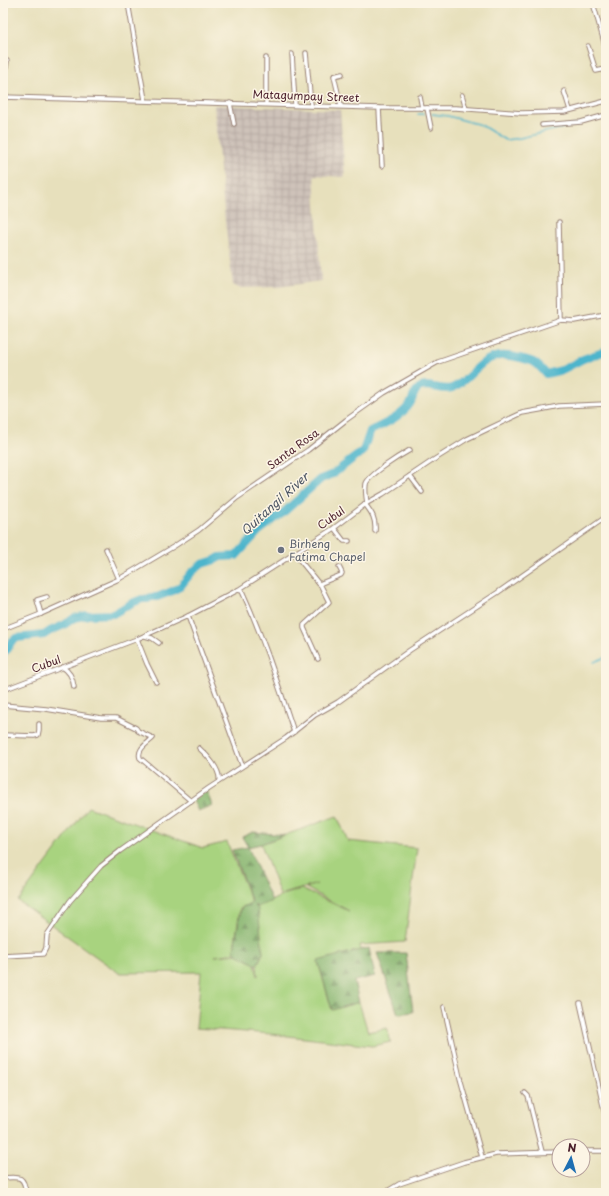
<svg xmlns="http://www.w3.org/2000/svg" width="609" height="1196" font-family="'Playpen Sans',sans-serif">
  <defs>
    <pattern id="industrial-grid" width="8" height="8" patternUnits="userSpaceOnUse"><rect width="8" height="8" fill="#cec2b9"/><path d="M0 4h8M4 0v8" fill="none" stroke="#b2a69f"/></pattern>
    <pattern id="forest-firs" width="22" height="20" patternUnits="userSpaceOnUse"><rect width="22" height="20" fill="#86b56e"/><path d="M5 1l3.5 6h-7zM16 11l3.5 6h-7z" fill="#70935b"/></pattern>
  </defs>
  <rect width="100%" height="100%" fill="#fcf5e5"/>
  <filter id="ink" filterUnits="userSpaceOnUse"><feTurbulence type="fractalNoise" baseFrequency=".025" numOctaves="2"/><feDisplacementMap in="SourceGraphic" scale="8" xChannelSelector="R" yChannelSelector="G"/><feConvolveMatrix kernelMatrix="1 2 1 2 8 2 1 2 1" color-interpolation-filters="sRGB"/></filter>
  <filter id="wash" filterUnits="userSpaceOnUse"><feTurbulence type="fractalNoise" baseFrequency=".012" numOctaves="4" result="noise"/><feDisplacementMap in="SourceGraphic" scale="16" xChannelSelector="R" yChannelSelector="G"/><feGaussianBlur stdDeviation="0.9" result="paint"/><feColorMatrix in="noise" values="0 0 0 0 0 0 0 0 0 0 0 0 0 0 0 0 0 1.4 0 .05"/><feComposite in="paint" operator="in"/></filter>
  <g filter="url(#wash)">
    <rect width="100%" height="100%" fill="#e7e0bc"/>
    <polygon fill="url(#industrial-grid)" points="214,105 340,110 345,177 314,175 321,281 278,287 239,288 233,285 225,221"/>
    <polygon fill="#a8d37f" stroke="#797955" points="88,807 203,848 227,842 252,903 240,908 234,949 235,953 215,956 252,953 258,976 257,965 263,953 257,907 286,894 302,889 349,911 306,888 317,884 280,895 261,844 337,816 348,841 417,848 405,942 360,945 361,950 318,962 332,1010 359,1002 368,1032 387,1028 391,1042 372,1046 271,1034 196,1028 201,972 119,973 18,901"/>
    <g fill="url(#forest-firs)" stroke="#686a4c">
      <polygon points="206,790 212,805 198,811 193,800"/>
      <polygon points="253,832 284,835 261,844 248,847 272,901 257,907 254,905 258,909 263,953 257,965 235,953 234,949 241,908 252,902 232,850 248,847 242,837"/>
      <polygon points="369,948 375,976 354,981 359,1002 332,1010 318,961 347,953"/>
      <polygon points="377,953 406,953 413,1012 398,1014"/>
    </g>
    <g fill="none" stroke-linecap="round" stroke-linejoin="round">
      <g stroke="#4eb5cc" stroke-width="1.5">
        <polyline points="418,114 424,114"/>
        <polyline points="432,114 448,116 481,125 505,140 520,138 579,124"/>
        <polyline points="594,662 606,657"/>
      </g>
      <path stroke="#4eb5cc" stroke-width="8" d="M3 653 8 649 11 642 16 638 44 635 50 631 64 625 74 618 88 615 113 614 132 603 142 599H148L151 597H157L170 592 180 587 192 572 202 564 215 560 220 557 236 556 259 531 284 512 321 479 333 474 363 451 370 431C384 424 401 417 410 404 414 398 413 392 419 388 428 382 442 392 452 388 465 383 472 371 483 363 495 353 510 355 524 359 527 360 533 361 535 363 539 366 543 370 546 374L562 370 583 359 606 351"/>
    </g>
  </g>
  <g filter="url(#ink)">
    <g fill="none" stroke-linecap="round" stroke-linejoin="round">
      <g stroke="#988074" stroke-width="5.5">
        <g id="minor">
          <polyline points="128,3 145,100"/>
          <polyline points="593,3 606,49"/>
          <polyline points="588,46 596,71 606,69"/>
          <polyline points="306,53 311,105"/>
          <polyline points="292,54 295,105"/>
          <polyline points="266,58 266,104"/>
          <polyline points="564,91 570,110"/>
          <polyline points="462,95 466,109"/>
          <polyline points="3,97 379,108 456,108 521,113 564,112 606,101"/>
          <polyline points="4,97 4,82 7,61"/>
          <polyline points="420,97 422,108"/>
          <polyline points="230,103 234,124"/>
          <polyline points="341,106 334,76 342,74"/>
          <polyline points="379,108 382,166"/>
          <polyline points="427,108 431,128"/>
          <polyline points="542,125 581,122 606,115"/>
          <polyline points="559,222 561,320"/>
          <polyline points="410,476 422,492"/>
          <path d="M367 503C366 497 365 490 366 484 368 475 401 455 410 450"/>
          <path d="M365 504C372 513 376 519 375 531"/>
          <polyline points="334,528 344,541 349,541"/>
          <polyline points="106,549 119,579"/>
          <polyline points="294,553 319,584 341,575 342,573 339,567"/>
          <path d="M238 590 242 591C263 637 278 684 294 732"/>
          <polyline points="41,614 37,600 47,597"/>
          <polyline points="188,616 242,765"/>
          <polyline points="3,629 41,614 119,579 173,547 199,530 237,498 308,450 346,420 384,393 438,362 561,320 574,321 606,315"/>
          <polyline points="145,636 152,638 159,643"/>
          <polyline points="137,639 147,664 156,682"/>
          <polyline points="318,659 304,628 304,625 329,602 320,584"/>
          <path d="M62 667C70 671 73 679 74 687"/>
          <polyline points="3,690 137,639 188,616 238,590 334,528 367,503 383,494 435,459 467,439 490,428 522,413 539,410 559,406 606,404"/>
          <path d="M3 705 46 709 101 718H116L136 728 138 731 153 738C147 744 137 749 140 758L191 801"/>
          <polyline points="3,735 34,736 38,735 39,730 39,724"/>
          <path d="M199 748C207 755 221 770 219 781"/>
          <polyline points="3,956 43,954 46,948 47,935 70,901 101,866 120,851 209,788 286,738 315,715 338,702 410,650 497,593 606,517"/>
          <polyline points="580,1003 606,1119"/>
          <polyline points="444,1007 460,1078 482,1157"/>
          <polyline points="525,1093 528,1096 542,1152"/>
          <polyline points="583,1151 606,1151"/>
          <path d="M3 1178C19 1177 24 1175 26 1193"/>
          <polyline points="384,1193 399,1184 464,1162 496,1154 559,1152"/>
        </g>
      </g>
      <use href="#minor" stroke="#fff" stroke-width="3.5"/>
    </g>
  </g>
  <circle fill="#6b7280" stroke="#fcf5e5" stroke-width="1.5" cx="281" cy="550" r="4"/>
  <g text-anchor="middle" stroke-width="3" stroke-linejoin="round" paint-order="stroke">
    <g font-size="11" fill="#4a1f2b" stroke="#fcf5e5">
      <text transform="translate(306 96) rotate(2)" y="4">Matagumpay Street</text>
      <text transform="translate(293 449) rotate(-36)" y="4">Santa Rosa</text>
      <text transform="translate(331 518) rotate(-35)" y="4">Cubul</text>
      <text transform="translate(46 664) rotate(-20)" y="4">Cubul</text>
    </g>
    <g font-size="11" fill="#5b616d" stroke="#fcf5e5" text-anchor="start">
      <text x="289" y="548">Birheng<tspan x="289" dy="13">Fatima Chapel</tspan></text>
    </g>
    <g font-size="12" font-style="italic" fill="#4b5463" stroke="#fcf5e5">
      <text transform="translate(275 504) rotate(-42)" y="4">Quitangil River</text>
    </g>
  </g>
  <rect width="609" height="1196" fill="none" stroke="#fcf5e5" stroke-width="16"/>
  <g transform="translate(571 1158) rotate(6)"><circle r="19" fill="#fcf5e5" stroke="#b59f9b"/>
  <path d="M0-3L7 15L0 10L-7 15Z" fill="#1f6fb2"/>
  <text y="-6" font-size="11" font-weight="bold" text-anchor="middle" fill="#4a1f2b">N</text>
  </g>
</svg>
